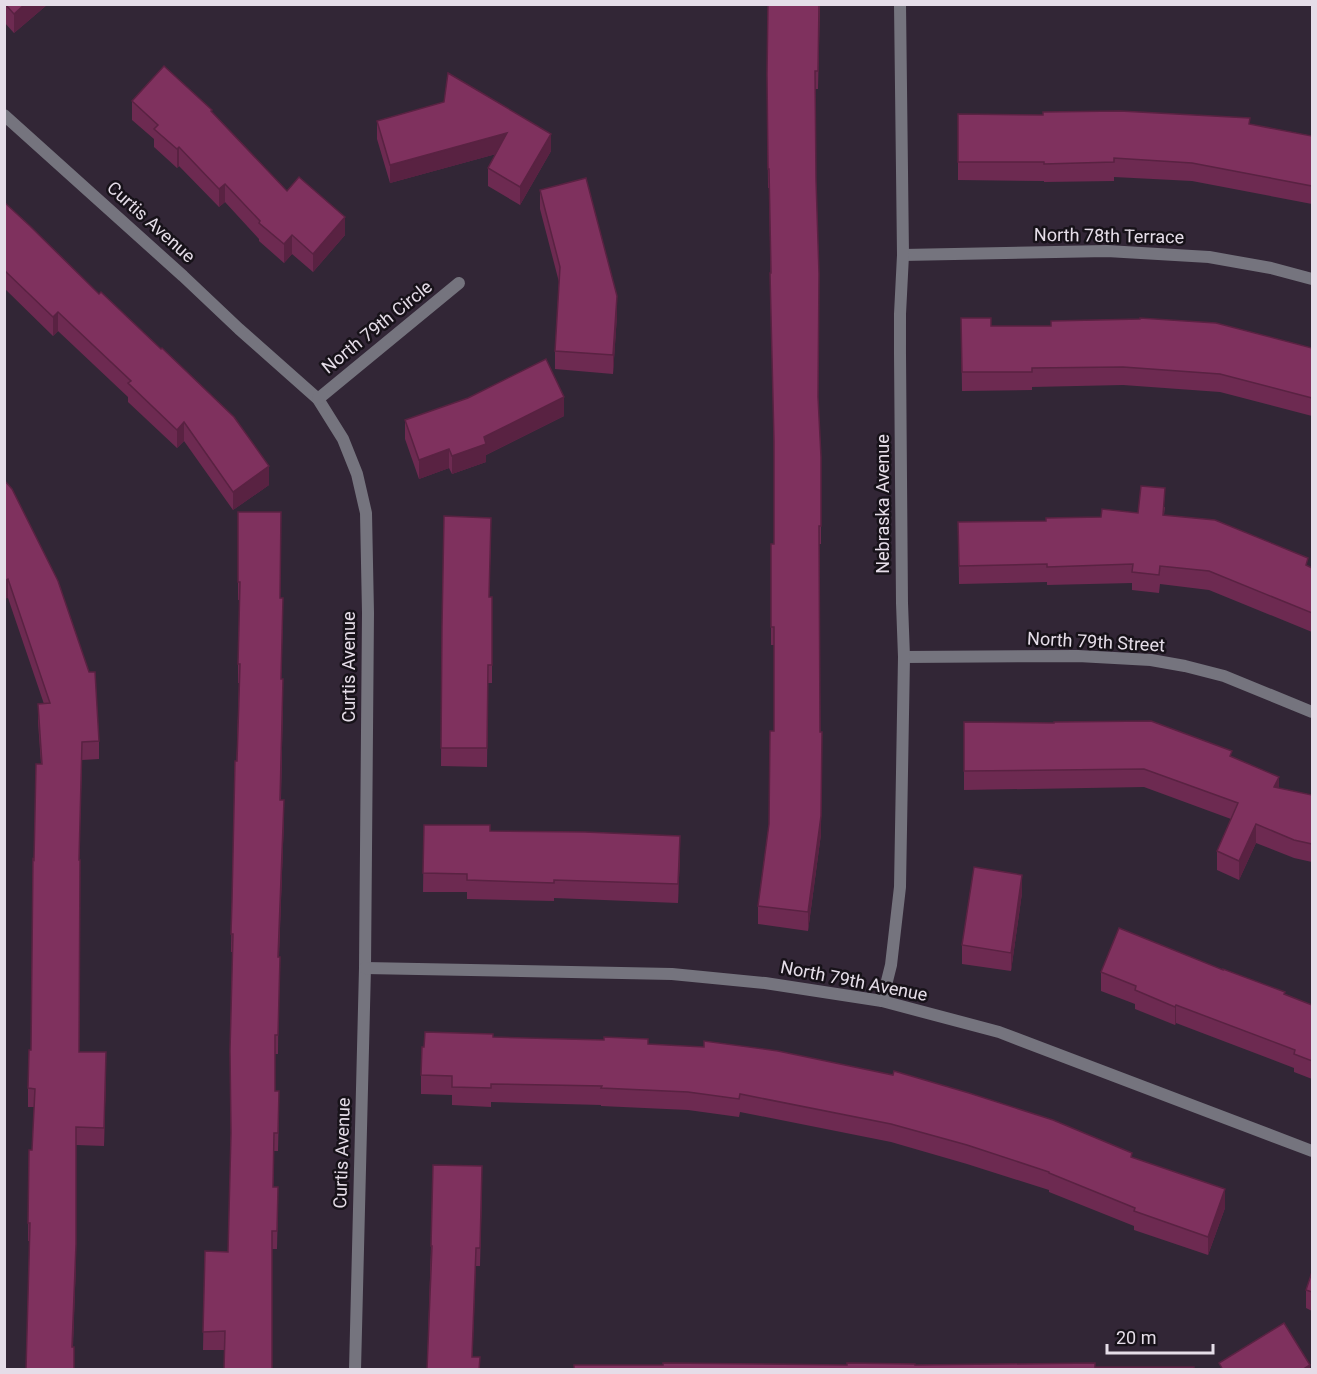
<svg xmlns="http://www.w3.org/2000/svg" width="1317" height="1374" font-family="Roboto,sans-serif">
  <rect width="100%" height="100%" fill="#322636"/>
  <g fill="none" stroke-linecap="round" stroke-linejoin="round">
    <g stroke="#75747e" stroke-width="12">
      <polyline points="4,115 183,276 239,329 318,399 343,439 357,474 366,513 368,613 365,968 355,1370"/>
      <polyline points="903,255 1107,251 1209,257 1271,268 1312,279"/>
      <polyline points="318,399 459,283"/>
      <polyline points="904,657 1078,656 1151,660 1185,666 1224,676 1312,712"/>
      <polyline points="365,968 672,974 765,983 882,1001 999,1032 1312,1151"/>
      <polyline points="882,1001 891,965 900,887 904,657 902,603 900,354 900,314 903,255 900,4"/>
    </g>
  </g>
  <g fill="#6d2a51">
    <polygon points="4,4 48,4 14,33 4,22"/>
    <polygon points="820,4 818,89 815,89 818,400 821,526 821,544 819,544 821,834 808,931 758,924 758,906 769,824 774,731 774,645 771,645 771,562 774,544 774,460 769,188 768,188 767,93"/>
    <polygon points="132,101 212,113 287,191 345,235 313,272 292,254 284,263 259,241 259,239 225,202 219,207 179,166 177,168 154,147 154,139 132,120"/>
    <polygon points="958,114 1250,124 1312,136 1312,204 1192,181 1114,177 1114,181 1044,182 1044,181 958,180"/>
    <polygon points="377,121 551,151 520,205 488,186 488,168 496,154 390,183 377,139"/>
    <polygon points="540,190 617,315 613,374 555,369 555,351 559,282 540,209"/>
    <polygon points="4,202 269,485 233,510 184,441 177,448 128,402 128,397 58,331 53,336 4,288"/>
    <polygon points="961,318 991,326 1312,348 1312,416 1220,392 1123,385 1032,387 1032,390 962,391"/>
    <polygon points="564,416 486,455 486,462 452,474 449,468 419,479 405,439 405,420"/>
    <polygon points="4,480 99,741 99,759 82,760 79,860 79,1052 106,1071 104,1146 76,1145 76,1262 73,1347 74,1370 30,1241 28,1241 29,1150 32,1150 34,1107 28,1107 28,1088 31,1050 34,860 41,764 38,722 38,704 44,704 8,598"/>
    <polygon points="1165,507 1164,515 1312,568 1312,632 1209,590 1160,584 1159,593 1132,590 1132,583 1047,585 1047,582 959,584 958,522 1046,521 1101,517 1138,513"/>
    <polygon points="238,512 280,598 283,616 281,679 283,697 281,800 284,818 279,957 278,1054 275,1054 275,1091 279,1109 278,1151 274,1151 273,1187 278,1206 277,1249 272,1249 225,1350 203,1350 205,1251 228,1252 231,1135 233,952 231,952 232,901 239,683 238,683 238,664 240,600 238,600"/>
    <polygon points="491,536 489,597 492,597 492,683 488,683 487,767 441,766 442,626"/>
    <polygon points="964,722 1232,757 1279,788 1312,795 1312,862 1294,858 1256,843 1239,880 1217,870 1217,851 1231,819 1144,787 964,790"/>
    <polygon points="424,825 490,831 680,854 678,903 554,898 554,901 467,899 467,892 423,892"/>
    <polygon points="1022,893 1011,971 962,964 962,945"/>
    <polygon points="1101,972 1285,994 1312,1005 1312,1079 1294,1072 1294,1068 1176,1023 1175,1025 1135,1009 1135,1004 1101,991"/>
    <polygon points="493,1037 648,1044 1132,1158 1225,1208 1208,1255 1134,1230 1134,1226 1049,1192 1049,1190 967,1164 891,1142 740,1112 739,1117 688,1110 601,1106 601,1105 491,1102 491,1107 452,1105 452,1095 421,1094 421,1075"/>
    <polygon points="482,1185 480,1266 476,1266 427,1370 431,1246"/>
    <polygon points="1312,1272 1312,1311 1306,1308 1306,1290"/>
  </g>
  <g fill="#592242">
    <polygon points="25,4 48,4 14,33 14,14"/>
    <polygon points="507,133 507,151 390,183 390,165"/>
    <polygon points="551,134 551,151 520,205 520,187"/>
    <polygon points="179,147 179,166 177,168 177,149"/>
    <polygon points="225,184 225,202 219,207 219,189"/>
    <polygon points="345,217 345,235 313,272 313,254"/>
    <polygon points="292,235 292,254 284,263 284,244"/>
    <polygon points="617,296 617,315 613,374 613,355"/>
    <polygon points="58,312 58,331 53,336 53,317"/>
    <polygon points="564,397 564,416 486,455 486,462 452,474 452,456 484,437"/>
    <polygon points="184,422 184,441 177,448 177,430"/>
    <polygon points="449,449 449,468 419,479 419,460"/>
    <polygon points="269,466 269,485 233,510 233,492"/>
    <polygon points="8,579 8,598 4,599 4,581"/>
    <polygon points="822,732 821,834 808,931 808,912"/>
    <polygon points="1279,777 1279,795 1274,787"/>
    <polygon points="284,800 284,818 278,975 278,957"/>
    <polygon points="1256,824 1256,843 1239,880 1239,861"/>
    <polygon points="680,836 680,854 678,903 678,884"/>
    <polygon points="1022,875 1022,893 1011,971 1011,953"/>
    <polygon points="1176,1005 1176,1023 1175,1025 1175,1007"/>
    <polygon points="106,1052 106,1071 104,1146 104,1128"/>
    <polygon points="76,1145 76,1262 72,1365"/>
    <polygon points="1225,1189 1225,1208 1208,1255 1208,1237"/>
    <polygon points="476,1248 476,1266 472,1370 472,1357"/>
    <polygon points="1310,1365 1310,1370 1302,1370"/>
  </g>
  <g fill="#7f315e" stroke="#592242" stroke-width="1.5">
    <polygon points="5,4 25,4 14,14"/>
    <polygon points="768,4 819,4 818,71 815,71 816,180 819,274 818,397 821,457 821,526 819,526 820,732 822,732 821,816 808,912 758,906 769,824 770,731 774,731 774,627 771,627 771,544 774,544 774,441 770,273 771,273 769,169 768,169 767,74"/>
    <polygon points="164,66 212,110 211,111 287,191 299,177 345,217 313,254 292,235 284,244 259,223 260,221 225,184 219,189 179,147 177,149 154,129 158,125 132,101"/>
    <polygon points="448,73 551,134 520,187 488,168 507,133 390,165 377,121 444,102"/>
    <polygon points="1120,111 1250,118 1249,124 1312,136 1312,186 1192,163 1114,158 1114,162 1044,164 1044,162 958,162 958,114 1043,115 1043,112"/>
    <polygon points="586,178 617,296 613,355 555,351 560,267 540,190"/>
    <polygon points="4,202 30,226 99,294 101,292 161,349 162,348 234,417 269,466 233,492 184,422 177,430 128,383 131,381 58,312 53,317 4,270"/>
    <polygon points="961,318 991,318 991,326 1051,326 1051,321 1140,319 1140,318 1216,323 1312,348 1312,398 1220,374 1123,367 1032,368 1032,372 962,372"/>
    <polygon points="546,359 564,397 484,437 486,444 452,456 449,449 419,460 405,420 468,398"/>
    <polygon points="4,480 12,489 58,581 89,672 95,672 99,741 82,742 79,860 80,860 79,1052 106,1052 104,1128 76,1127 76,1244 72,1347 74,1347 74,1370 26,1370 30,1223 28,1223 29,1150 32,1150 35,1089 28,1088 29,1050 31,1050 33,859 34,860 36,764 42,764 38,704 50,703 8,579 4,581"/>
    <polygon points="1141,486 1165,488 1163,515 1215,520 1308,558 1306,565 1312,568 1312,613 1209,571 1160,566 1159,575 1132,572 1133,564 1047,567 1047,564 959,566 958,522 1046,521 1046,518 1101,517 1102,509 1138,513"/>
    <polygon points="238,512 281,512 280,598 283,598 281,679 283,679 280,800 284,800 278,957 280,957 278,1035 275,1035 275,1091 279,1091 278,1133 274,1133 273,1187 278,1187 277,1231 272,1231 272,1370 224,1370 225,1331 203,1332 205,1251 228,1252 231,1133 230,1051 233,934 231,934 232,901 235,761 237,761 240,664 238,664 240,582 238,582"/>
    <polygon points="444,516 491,518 489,597 492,597 492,665 488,665 487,748 441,748 442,626"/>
    <polygon points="1151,721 1232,751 1230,756 1279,777 1274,787 1312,795 1312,844 1294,840 1256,824 1239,861 1217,851 1238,803 1144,769 964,771 964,722 1054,723 1054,722"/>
    <polygon points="424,825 490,825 490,831 585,832 680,836 678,884 554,880 554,883 467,880 467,874 423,873"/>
    <polygon points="974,867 1022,875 1011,953 962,945"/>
    <polygon points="1119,928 1223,970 1223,969 1285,992 1284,994 1312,1005 1312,1061 1294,1054 1295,1050 1176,1005 1175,1007 1135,990 1136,986 1101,972"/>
    <polygon points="425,1032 493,1034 493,1037 604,1040 604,1037 648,1039 648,1044 704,1047 704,1041 778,1051 893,1075 894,1071 969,1093 1053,1120 1132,1153 1131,1157 1225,1189 1208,1237 1134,1211 1135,1208 1049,1173 1049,1172 967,1145 891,1124 740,1094 739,1099 688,1092 601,1088 602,1086 491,1084 491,1088 452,1087 452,1076 421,1075 422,1047 424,1047"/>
    <polygon points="433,1165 482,1166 480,1248 476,1248 472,1357 480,1357 479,1370 427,1370 432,1246 431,1246"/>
    <polygon points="1312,1272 1312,1292 1306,1290"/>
    <polygon points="1284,1323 1310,1365 1302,1370 1223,1370 1219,1363"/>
    <polygon points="663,1363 847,1365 847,1363 915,1364 915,1365 1095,1363 1095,1367 1194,1367 1194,1370 574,1370 574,1365 663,1365"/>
  </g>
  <g text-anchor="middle" stroke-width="5" stroke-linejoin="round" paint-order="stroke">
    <g font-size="18" fill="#e5dde8" stroke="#171219">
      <text transform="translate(151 222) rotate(42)" y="6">Curtis Avenue</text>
      <text transform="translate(1109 236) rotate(1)" y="6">North 78th Terrace</text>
      <text transform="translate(377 327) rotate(-39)" y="6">North 79th Circle</text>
      <text transform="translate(883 504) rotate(-90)" y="6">Nebraska Avenue</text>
      <text transform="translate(1096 642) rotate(3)" y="6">North 79th Street</text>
      <text transform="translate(349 667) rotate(-90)" y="6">Curtis Avenue</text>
      <text transform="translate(854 981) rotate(11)" y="6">North 79th Avenue</text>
      <text transform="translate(342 1153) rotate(-88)" y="6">Curtis Avenue</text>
    </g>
  </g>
  <rect width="1317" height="1374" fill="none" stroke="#e5dde8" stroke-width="12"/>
  <path d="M1107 1344v9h106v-9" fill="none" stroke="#e5dde8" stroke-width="3"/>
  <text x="1116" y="1344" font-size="18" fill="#e5dde8" stroke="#171219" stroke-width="4.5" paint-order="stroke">20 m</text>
</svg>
